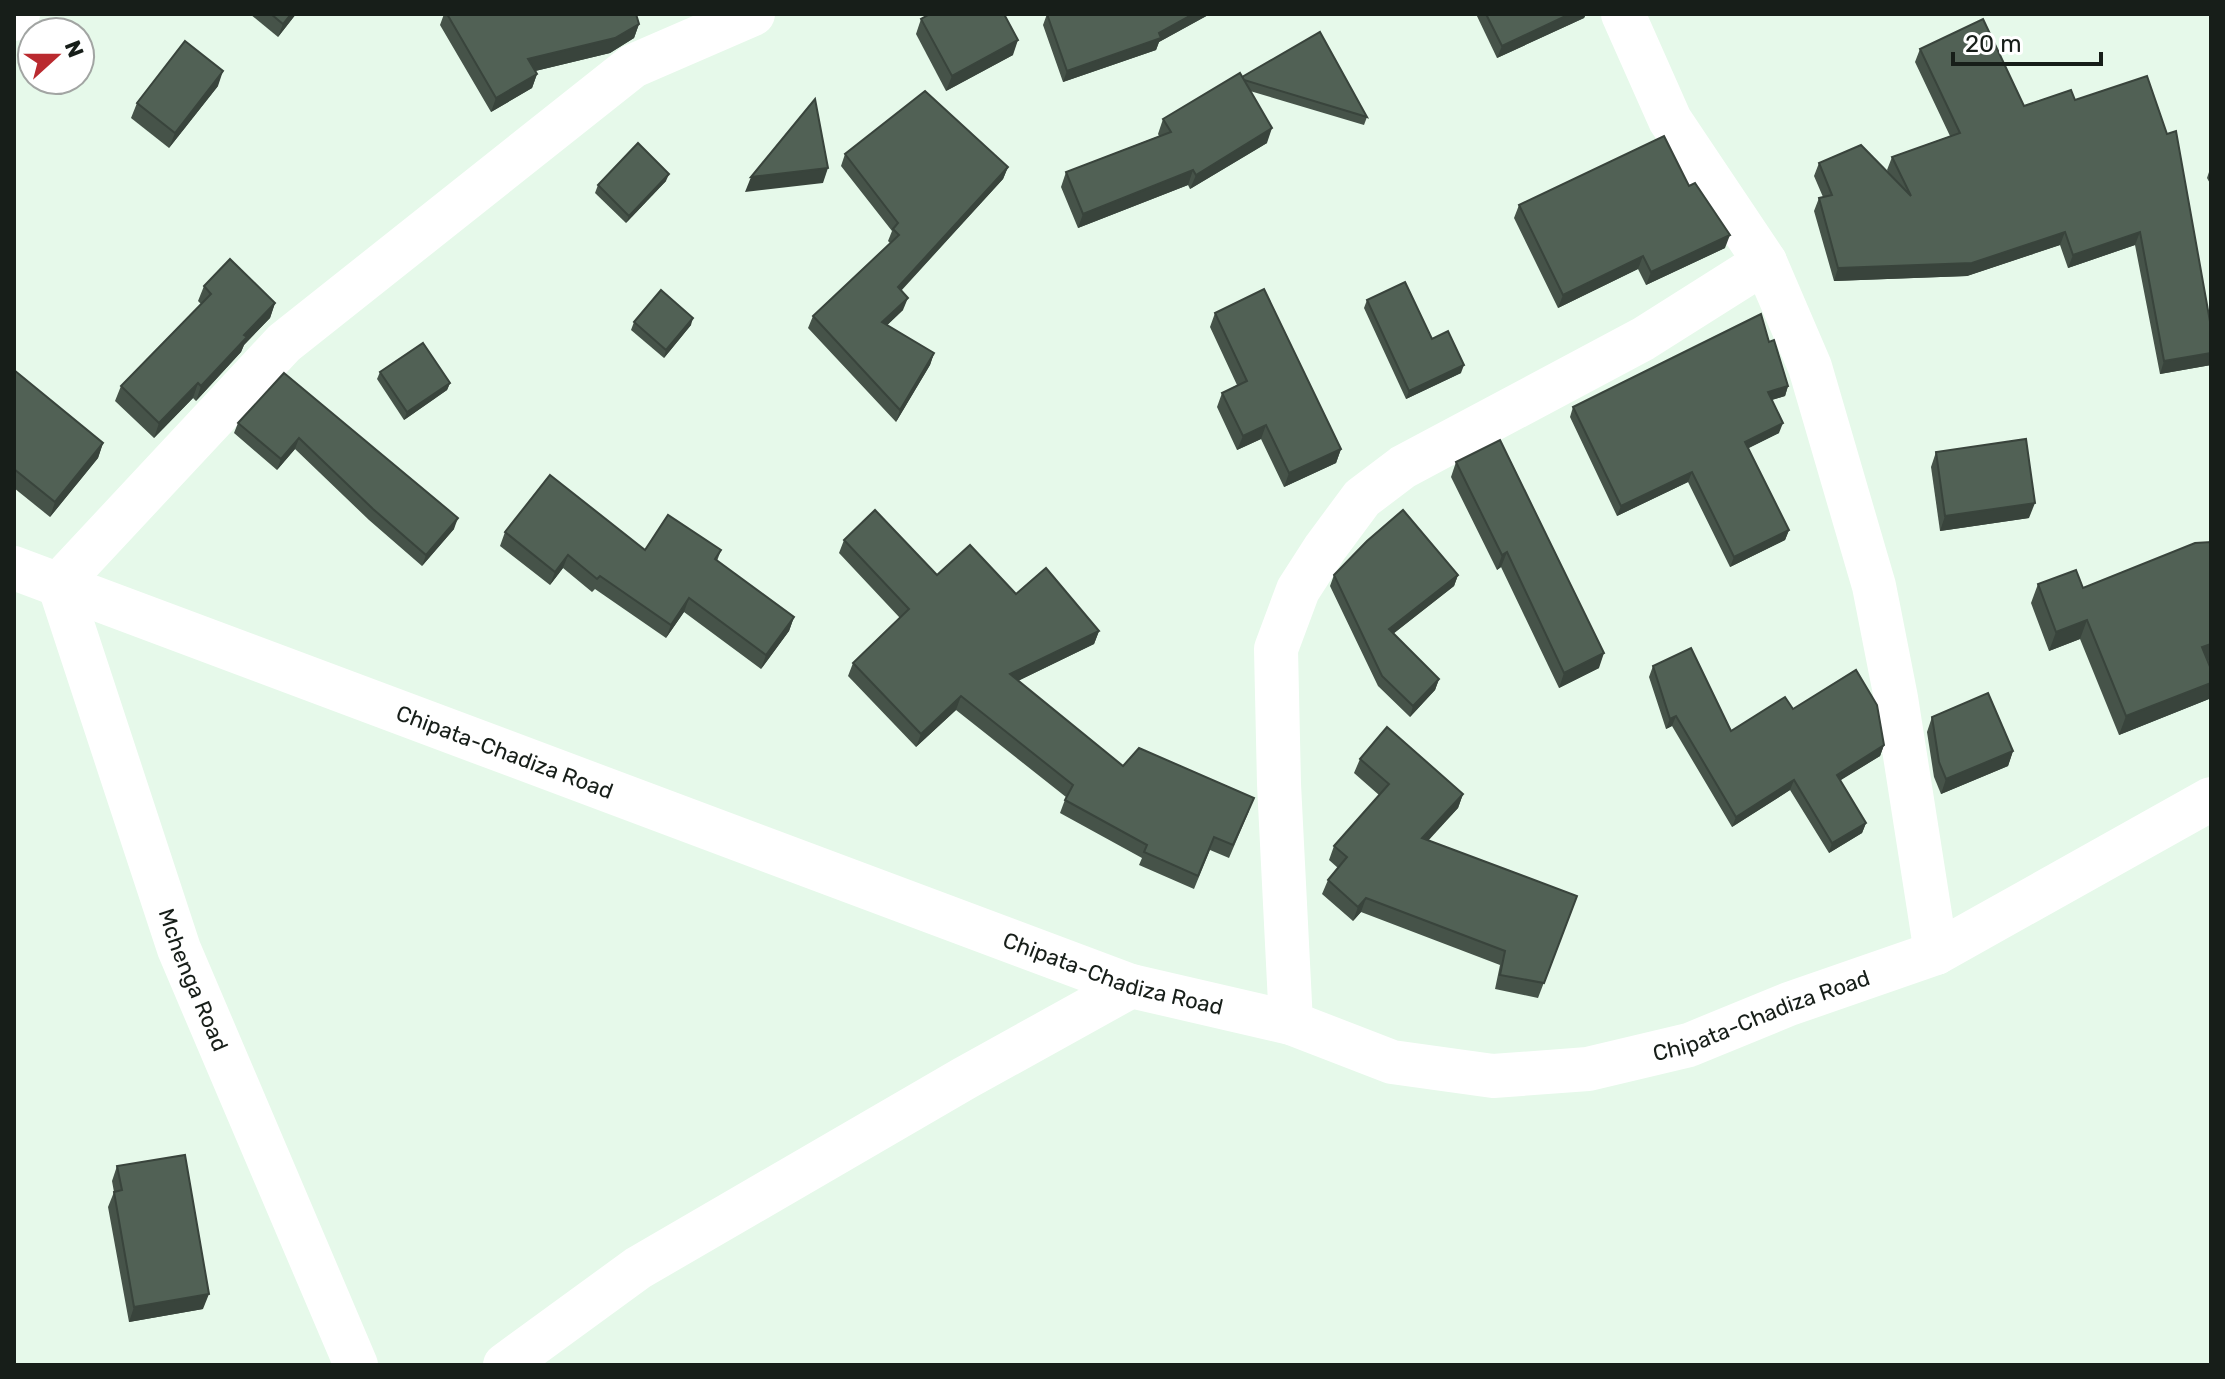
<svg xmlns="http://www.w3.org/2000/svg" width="2225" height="1379" font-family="Rubik,sans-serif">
  <rect width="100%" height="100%" fill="#e6f9ea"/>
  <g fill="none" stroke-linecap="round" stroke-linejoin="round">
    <g stroke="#fff" stroke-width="44">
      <polyline points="1623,14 1670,120 1765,262 1810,367 1874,586 1896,698 1936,953"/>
      <polyline points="14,19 18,14"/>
      <polyline points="59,584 284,343 633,66 753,14"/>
      <polyline points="1291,1023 1279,784 1276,649 1298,590 1325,548 1362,498 1403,467 1643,339 1765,262"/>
      <polyline points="505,1365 638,1268 965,1078 1131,986"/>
    </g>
    <path stroke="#fff" stroke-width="44" id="s1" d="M59 584 179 949 356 1365"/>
    <path stroke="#fff" stroke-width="44" id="s2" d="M14 568 1131 986 1291 1023 1392 1062 1493 1076 1588 1069 1689 1045 1789 1004 1936 953 2211 799"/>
  </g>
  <g fill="#465349">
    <polygon points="250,14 296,14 278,37"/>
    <polygon points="444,14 636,14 639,24 634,38 610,53 535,71 537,74 532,88 491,112 440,25"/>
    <polygon points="1047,14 1210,14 1159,42 1156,50 1063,82 1043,25"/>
    <polygon points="1476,14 1586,14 1584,18 1497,58"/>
    <polygon points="921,19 1013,55 946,91 916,34"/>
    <polygon points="1920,49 2024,106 2075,100 2211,365 2160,374 2135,245 2068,268 2060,245 1967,276 1834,281 1814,211 1819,198 1823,197 1814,176 1819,163 1889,174 1887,170 1892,157 1950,136 1915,62"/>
    <polygon points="1242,77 1367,117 1364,125 1250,91 1267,143 1190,189 1188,185 1078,228 1061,187 1066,172 1159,136 1158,134 1163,119"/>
    <polygon points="218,86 169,148 131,118 137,103"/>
    <polygon points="845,154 1008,167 1003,179 901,291 903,310 887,325 934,353 930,365 896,422 808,328 813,316 890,243 888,241 892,231 841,166"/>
    <polygon points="2211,166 2211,185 2207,178"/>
    <polygon points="666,181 626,223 595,193 598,185"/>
    <polygon points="1689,186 1725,248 1646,285 1638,269 1558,308 1514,218 1519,205"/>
    <polygon points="204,286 275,303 270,318 244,345 241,352 196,401 193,398 154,438 115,401 121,386 201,304 198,301"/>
    <polygon points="1367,300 1432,339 1461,373 1406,399 1364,308"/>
    <polygon points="1215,313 1341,449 1336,463 1284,487 1261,439 1237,450 1217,407 1222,393 1237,385 1210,327"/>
    <polygon points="634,322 691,325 664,358 631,330"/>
    <polygon points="1769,342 1788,386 1785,396 1772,400 1779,433 1748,448 1789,530 1785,540 1730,567 1688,482 1617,516 1570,417 1573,407"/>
    <polygon points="14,370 103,443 98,458 50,517 14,488"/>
    <polygon points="380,372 450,383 447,390 404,420 377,379"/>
    <polygon points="284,373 454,529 422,566 369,520 295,449 277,470 234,433 238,423"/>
    <polygon points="1936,452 2029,518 1940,531 1931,467"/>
    <polygon points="1456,462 1599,668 1559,688 1501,567 1497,570 1451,477"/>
    <polygon points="505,532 645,550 721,550 717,561 794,617 789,631 761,669 684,612 666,638 595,589 592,592 563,568 550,585 500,546"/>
    <polygon points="844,540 937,575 1016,594 1099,631 1094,644 1018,681 1123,766 1249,811 1229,858 1210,850 1194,889 1139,865 1142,858 1060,813 1066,797 956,710 916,747 848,676 853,663 900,618 839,553"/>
    <polygon points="1334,575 1458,575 1454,586 1393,634 1439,679 1435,690 1410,717 1378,686 1330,586"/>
    <polygon points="2038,584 2083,588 2208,661 2211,669 2211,693 2209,699 2119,735 2080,639 2049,651 2031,603"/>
    <polygon points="1653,666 1731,731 1793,709 1884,745 1880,756 1840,780 1866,823 1862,833 1829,853 1790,790 1732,827 1672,726 1666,729 1649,677"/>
    <polygon points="1932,717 2013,751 2008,766 1941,794 1934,777 1927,732"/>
    <polygon points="1360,759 1463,794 1458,808 1428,840 1577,896 1538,998 1495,989 1500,965 1361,912 1353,921 1322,894 1328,880 1338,868 1329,860 1334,846 1379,795 1354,773"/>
    <polygon points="117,1166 203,1309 129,1322 108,1207 114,1192 112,1181"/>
  </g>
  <g fill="#39443c">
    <polygon points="291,14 296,14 278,37 283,24"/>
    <polygon points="1193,14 1210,14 1159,42 1156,50 1063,82 1067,71 1159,33"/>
    <polygon points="1570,14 1586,14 1584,18 1497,58 1502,46"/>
    <polygon points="639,24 634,38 610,53 523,74 528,59"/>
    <polygon points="1018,40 1013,55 946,91 952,76"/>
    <polygon points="223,71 218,86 169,148 175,133"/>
    <polygon points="537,74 532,88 491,112 496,98"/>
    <polygon points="1272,128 1267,143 1190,189 1196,175"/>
    <polygon points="1008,167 1003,179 893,299 898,287"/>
    <polygon points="828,168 823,183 745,192 751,177"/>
    <polygon points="1193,170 1188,185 1078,228 1083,214"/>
    <polygon points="669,174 666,181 626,223 629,216"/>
    <polygon points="2065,232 2060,245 1967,276 1834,281 1838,268"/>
    <polygon points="2140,232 2135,245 2068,268 2073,255"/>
    <polygon points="1730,235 1725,248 1646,285 1651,272"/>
    <polygon points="1643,256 1638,269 1558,308 1563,295"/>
    <polygon points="908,298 903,310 878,334 882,322"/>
    <polygon points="275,303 270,318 244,345 241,352 196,401 201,386 244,335"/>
    <polygon points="693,318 691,325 664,358 666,350"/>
    <polygon points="934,353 930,365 896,422 900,410"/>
    <polygon points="2211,353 2211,365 2160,374 2164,361"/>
    <polygon points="1464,365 1461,373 1406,399 1409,391"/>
    <polygon points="198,383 193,398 154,438 159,423"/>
    <polygon points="450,383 447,390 404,420 407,412"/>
    <polygon points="1788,386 1785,396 1764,402 1768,392"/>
    <polygon points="1783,423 1779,433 1741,452 1745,442"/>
    <polygon points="1266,425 1261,439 1237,450 1243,436"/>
    <polygon points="299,438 295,449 277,470 281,459"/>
    <polygon points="103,443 98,458 50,517 55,502"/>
    <polygon points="1341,449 1336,463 1284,487 1289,473"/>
    <polygon points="1692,472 1688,482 1617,516 1621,506"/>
    <polygon points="2035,503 2029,518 1940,531 1945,516"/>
    <polygon points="458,518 454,529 422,566 426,555"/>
    <polygon points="1789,530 1785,540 1730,567 1734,557"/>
    <polygon points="1507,552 1501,567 1497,570 1502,555"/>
    <polygon points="568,555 563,568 550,585 555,572"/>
    <polygon points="1458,575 1454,586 1385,640 1389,629"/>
    <polygon points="689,598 684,612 666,638 671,625"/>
    <polygon points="794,617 789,631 761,669 766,655"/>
    <polygon points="2087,620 2080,639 2049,651 2056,632"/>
    <polygon points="1099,631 1094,644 1005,687 1010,674"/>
    <polygon points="2211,644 2211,660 2195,666 2202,647"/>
    <polygon points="1604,653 1599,668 1559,688 1564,673"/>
    <polygon points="1439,679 1435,690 1410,717 1413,706"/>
    <polygon points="2211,683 2211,693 2209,699 2119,735 2126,716"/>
    <polygon points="961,696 956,710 916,747 921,734"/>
    <polygon points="1676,716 1672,726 1666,729 1670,719"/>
    <polygon points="1884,745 1880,756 1833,785 1837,775"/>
    <polygon points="2013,751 2008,766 1941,794 1946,779"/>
    <polygon points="1794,780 1790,790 1732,827 1736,817"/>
    <polygon points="1463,794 1458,808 1417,853 1422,838"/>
    <polygon points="1866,823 1862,833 1829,853 1832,843"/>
    <polygon points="1366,898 1361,912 1353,921 1358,907"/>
    <polygon points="209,1294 203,1309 129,1322 134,1307"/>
  </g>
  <g fill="#516155" stroke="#39443c" stroke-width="2">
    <polygon points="271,14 291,14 283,24"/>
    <polygon points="447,14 636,14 639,24 615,38 528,59 537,74 496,98"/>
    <polygon points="930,14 1004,14 1018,40 952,76 921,19"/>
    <polygon points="1047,14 1193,14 1159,33 1161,38 1067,71"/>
    <polygon points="1486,14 1570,14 1502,46"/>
    <polygon points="1983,19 2024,106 2071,90 2075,100 2147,76 2167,134 2176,131 2211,327 2211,353 2164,361 2140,232 2073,255 2065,232 1972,263 1838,268 1819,198 1832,195 1819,163 1861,145 1911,196 1892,157 1960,133 1920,49"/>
    <polygon points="1320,32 1367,117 1244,80 1242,77"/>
    <polygon points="185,41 223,71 175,133 137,103"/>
    <polygon points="1240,73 1272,128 1196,175 1193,170 1083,214 1066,172 1171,132 1163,119"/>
    <polygon points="925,91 1008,167 898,287 908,298 882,322 934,353 900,410 813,316 899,235 893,229 898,223 845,154"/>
    <polygon points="815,99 828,168 751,177"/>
    <polygon points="1664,136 1689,186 1695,183 1730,235 1651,272 1643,256 1563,295 1519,205"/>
    <polygon points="638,143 669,174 629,216 598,185"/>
    <polygon points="230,259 275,303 244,335 247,337 201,386 198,383 159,423 121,386 211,294 204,286"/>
    <polygon points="1405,282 1432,339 1448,331 1464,365 1409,391 1367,300"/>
    <polygon points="1264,289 1341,449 1289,473 1266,425 1243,436 1222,393 1247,381 1215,313"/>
    <polygon points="661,290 693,318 666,350 634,322"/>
    <polygon points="1761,314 1769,342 1774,340 1788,386 1768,392 1783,423 1745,442 1789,530 1734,557 1692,472 1621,506 1573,407"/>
    <polygon points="423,343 450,383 407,412 380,372"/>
    <polygon points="14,370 103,443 55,502 14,469"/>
    <polygon points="284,373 458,518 426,555 373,509 299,438 281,459 238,423"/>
    <polygon points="2026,439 2035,503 1945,516 1936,452"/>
    <polygon points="1500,440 1604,653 1564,673 1507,552 1502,555 1456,462"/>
    <polygon points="550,475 645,550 668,515 721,550 715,559 794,617 766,655 689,598 671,625 600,576 597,579 568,555 555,572 505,532"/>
    <polygon points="875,510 937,575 970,545 1016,594 1046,568 1099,631 1010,674 1123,766 1139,748 1254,798 1233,845 1214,837 1198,876 1144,852 1147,845 1065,800 1073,785 961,696 921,734 853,663 909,609 844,540"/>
    <polygon points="1403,510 1458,575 1389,629 1439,679 1413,706 1382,676 1334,575 1367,541"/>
    <polygon points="2211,542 2211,644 2202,647 2211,669 2211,683 2126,716 2087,620 2056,632 2038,584 2076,570 2083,588 2195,543"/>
    <polygon points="1691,648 1731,731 1785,697 1793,709 1856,670 1877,705 1884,745 1837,775 1866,823 1832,843 1794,780 1736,817 1676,716 1670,719 1653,666"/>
    <polygon points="1988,693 2013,751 1946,779 1939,762 1932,717"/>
    <polygon points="1387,727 1463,794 1422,838 1577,896 1544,983 1500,975 1505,951 1366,898 1358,907 1328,880 1347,857 1334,846 1389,784 1360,759"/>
    <polygon points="185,1155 209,1294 134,1307 114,1192 122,1190 117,1166"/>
  </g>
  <g text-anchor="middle" stroke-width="8" stroke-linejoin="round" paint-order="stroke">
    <g font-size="22" fill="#171e19" stroke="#fff">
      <text dy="8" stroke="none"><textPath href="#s2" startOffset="524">Chipata-Chadiza Road</textPath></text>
      <text dy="8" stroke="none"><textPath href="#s2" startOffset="1172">Chipata-Chadiza Road</textPath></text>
      <text dy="8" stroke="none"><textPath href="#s1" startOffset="418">Mchenga Road</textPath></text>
      <text dy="8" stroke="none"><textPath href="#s2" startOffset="1844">Chipata-Chadiza Road</textPath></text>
    </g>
  </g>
  <rect width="2225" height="1379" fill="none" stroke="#171e19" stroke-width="32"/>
  <g transform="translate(56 56) rotate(69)"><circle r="38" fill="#ffffff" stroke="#a2a5a3" stroke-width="2"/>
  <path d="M0-6L14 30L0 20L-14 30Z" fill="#ba2a2f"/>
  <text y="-12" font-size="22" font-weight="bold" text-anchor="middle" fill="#171e19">N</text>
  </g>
  <path d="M1953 52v12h148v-12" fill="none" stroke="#171e19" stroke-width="4"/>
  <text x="1965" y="52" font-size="24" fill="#171e19" stroke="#ffffff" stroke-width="6" paint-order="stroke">20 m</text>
</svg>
